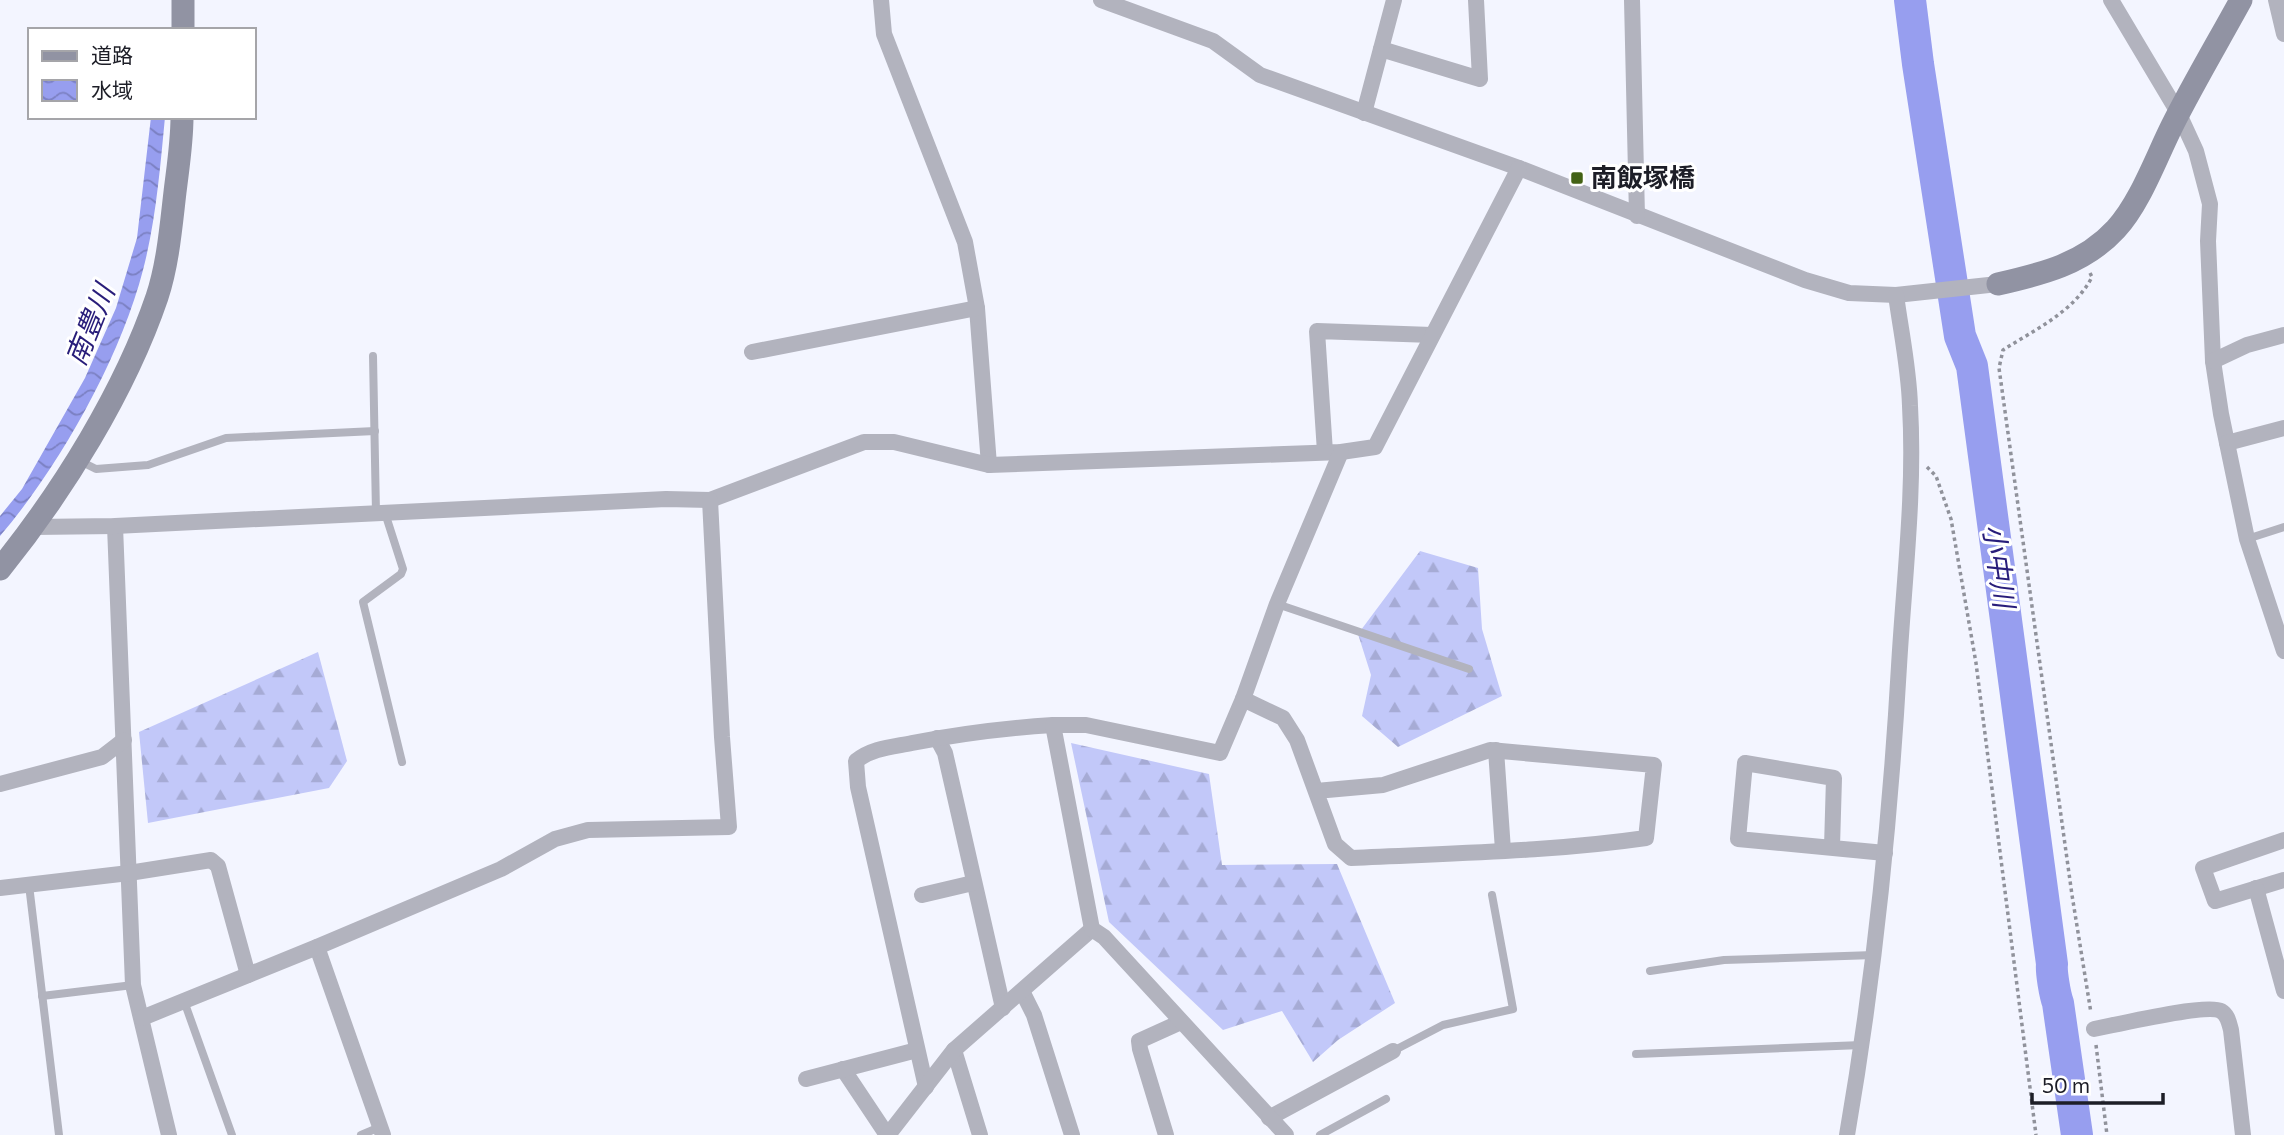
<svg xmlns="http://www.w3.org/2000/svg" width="2284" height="1135" font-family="Commissioner,'Noto Sans JP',sans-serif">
  <defs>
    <pattern id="forest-firs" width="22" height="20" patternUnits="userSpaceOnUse" patternTransform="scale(1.75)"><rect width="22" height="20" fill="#c2c8f9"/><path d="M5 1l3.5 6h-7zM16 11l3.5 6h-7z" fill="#a6abd5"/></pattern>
    <pattern id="water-waves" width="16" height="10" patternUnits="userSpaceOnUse" patternTransform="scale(1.75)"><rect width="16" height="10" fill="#979eef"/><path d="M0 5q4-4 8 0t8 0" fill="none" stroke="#7b80c2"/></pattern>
  </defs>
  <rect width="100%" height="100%" fill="#f3f5ff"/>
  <g fill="url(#forest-firs)">
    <polygon points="1420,551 1478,568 1482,629 1502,696 1398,747 1362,716 1371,675 1358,634"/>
    <polygon points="318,652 347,761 329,788 148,823 139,732"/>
    <polygon points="1071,743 1209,774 1222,865 1337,864 1395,1003 1338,1040 1313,1062 1282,1011 1223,1030 1109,922"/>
  </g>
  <path fill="url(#water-waves)" d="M151 117H165C160 169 156 220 143 270 120 359 59 467 0 536V516L22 489 85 378 116 308 137 238Z"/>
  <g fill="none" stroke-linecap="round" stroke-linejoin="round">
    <path stroke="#979eef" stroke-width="32" d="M1910 0 1918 64 1960 336 1972 366 2052 964C2051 972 2055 995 2058 1003L2077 1135"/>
    <g stroke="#90929b" stroke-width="3.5" stroke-dasharray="3.5 3.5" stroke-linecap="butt">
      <path d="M2090 273 2092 277C2074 312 2034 330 2003 350L1999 368 2072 895 2091 1013"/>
      <polyline points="1927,467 1936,476 1951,519 1976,663 2036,1135"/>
      <polyline points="2096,1045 2107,1135"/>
    </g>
    <g stroke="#b2b3be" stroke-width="8">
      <polyline points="373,356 376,513"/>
      <polyline points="80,461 96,469 148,465 226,438 375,431"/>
      <polyline points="385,513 403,569 401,574 363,602 402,762"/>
      <polyline points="2247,539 2284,527"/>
      <polyline points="1277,604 1469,669"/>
      <polyline points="29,885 59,1135"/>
      <polyline points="1650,971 1724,960 1874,955"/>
      <polyline points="42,996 133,985"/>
      <polyline points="184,1001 232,1135"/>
      <polyline points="1393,1051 1443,1025 1513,1009 1492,895"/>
      <polyline points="1636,1054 1862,1045"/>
      <polyline points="361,1135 380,1127"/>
      <polyline points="1320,1135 1386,1099"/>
    </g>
    <g stroke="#b2b3be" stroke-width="16">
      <polyline points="881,0 884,34 965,242 977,308 989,465"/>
      <polyline points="1101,0 1213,41 1260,75 1519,168 1805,280 1849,293 1896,295 1998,284"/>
      <polyline points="1632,0 1637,216"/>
      <polyline points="2111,0 2179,114 2196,151 2210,204 2208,241 2213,361 2221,414 2247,539 2284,651"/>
      <polyline points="2276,0 2284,34"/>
      <polyline points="1381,49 1480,79 1476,0"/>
      <polyline points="1364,113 1394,0"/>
      <polyline points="752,352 977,308"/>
      <polyline points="2213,361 2247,345 2284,335"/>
      <polyline points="2227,443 2284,428"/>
      <polyline points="1325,452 1317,331 1432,335"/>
      <polyline points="115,526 133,985 169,1135"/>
      <polyline points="34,527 115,526 666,499 710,500 864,442 894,442 989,465 1341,452 1375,447 1519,168"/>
      <path d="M1243 699 1283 718 1297 740 1335 844 1351 858C1449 853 1549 852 1646 838L1654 765 1490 750 1383 785 1316 791"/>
      <polyline points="937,738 945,753 1003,1008"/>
      <polyline points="1496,750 1503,850"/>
      <polyline points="0,784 102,757 124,740"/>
      <polyline points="2284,840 2203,868 2215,901 2284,880"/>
      <polyline points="1832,847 1834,778 1745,763 1738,839 1885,853"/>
      <polyline points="0,888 129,873 211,860 218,866 248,975"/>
      <polyline points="2256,888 2284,991"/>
      <polyline points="922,895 973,883"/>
      <polyline points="317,947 383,1135"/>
      <polyline points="1022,991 1034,1015 1072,1135"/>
      <polyline points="142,1018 317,947 501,869 555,839 588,830 729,827 722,737 710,500"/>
      <path d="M2094 1029C2115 1025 2207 1003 2221 1011 2228 1015 2229 1023 2231 1030L2243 1135"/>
      <polyline points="954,1050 980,1135"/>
      <polyline points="843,1069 887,1135"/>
      <polyline points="806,1079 917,1050"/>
      <path d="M926 1087 858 787 856 761C872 748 892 747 912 743 959 734 1006 728 1053 725"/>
      <polyline points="1269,1118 1393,1051"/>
      <polyline points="888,1135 954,1050 1092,929"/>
      <polyline points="1166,1135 1140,1049 1139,1041 1181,1022"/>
      <polyline points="1286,1135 1104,937 1092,929 1053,725 1086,725 1220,753 1243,699 1277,604 1341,452"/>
      <path d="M1847 1135C1874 979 1890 824 1899 666 1904 580 1915 492 1910 406 1909 369 1901 332 1896 295"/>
    </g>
    <g stroke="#9193a3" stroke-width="23">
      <polyline points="183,30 183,0"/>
      <path d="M1998 284C2042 274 2084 264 2116 229 2140 203 2156 158 2172 126 2193 84 2218 42 2241 0"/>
      <path d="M0 569C63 491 125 391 157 297 168 264 171 226 175 192 178 167 182 142 182 117"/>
    </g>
  </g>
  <rect fill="#436215" stroke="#fff" stroke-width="2.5" x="1570" y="171" width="14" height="14" rx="3.5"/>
  <g text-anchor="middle" stroke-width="6" stroke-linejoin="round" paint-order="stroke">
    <g font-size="26" font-weight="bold" fill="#1d1e27" stroke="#fff" text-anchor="start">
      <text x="1591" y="187">南飯塚橋</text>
    </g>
    <g font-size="28" font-style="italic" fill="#281d7a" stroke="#fff">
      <text transform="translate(90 325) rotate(-68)" y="10">南豊川</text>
      <text transform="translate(1999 566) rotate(82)" y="10">小中川</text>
    </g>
  </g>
  <rect x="28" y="28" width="228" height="91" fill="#ffffff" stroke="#a5a5a9" stroke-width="2"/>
  <rect x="42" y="51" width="35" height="10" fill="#9193a3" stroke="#a5a5a9" stroke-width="2"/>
  <text x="91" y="63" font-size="21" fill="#1d1e27">道路</text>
  <rect x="42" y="80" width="35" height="21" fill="url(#water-waves)" stroke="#a5a5a9" stroke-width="2"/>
  <text x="91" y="98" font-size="21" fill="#1d1e27">水域</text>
  <path d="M2032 1093v10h131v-10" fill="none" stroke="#1d1e27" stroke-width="3.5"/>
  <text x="2042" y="1093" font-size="21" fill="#1d1e27" stroke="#ffffff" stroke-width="5" paint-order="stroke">50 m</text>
</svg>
